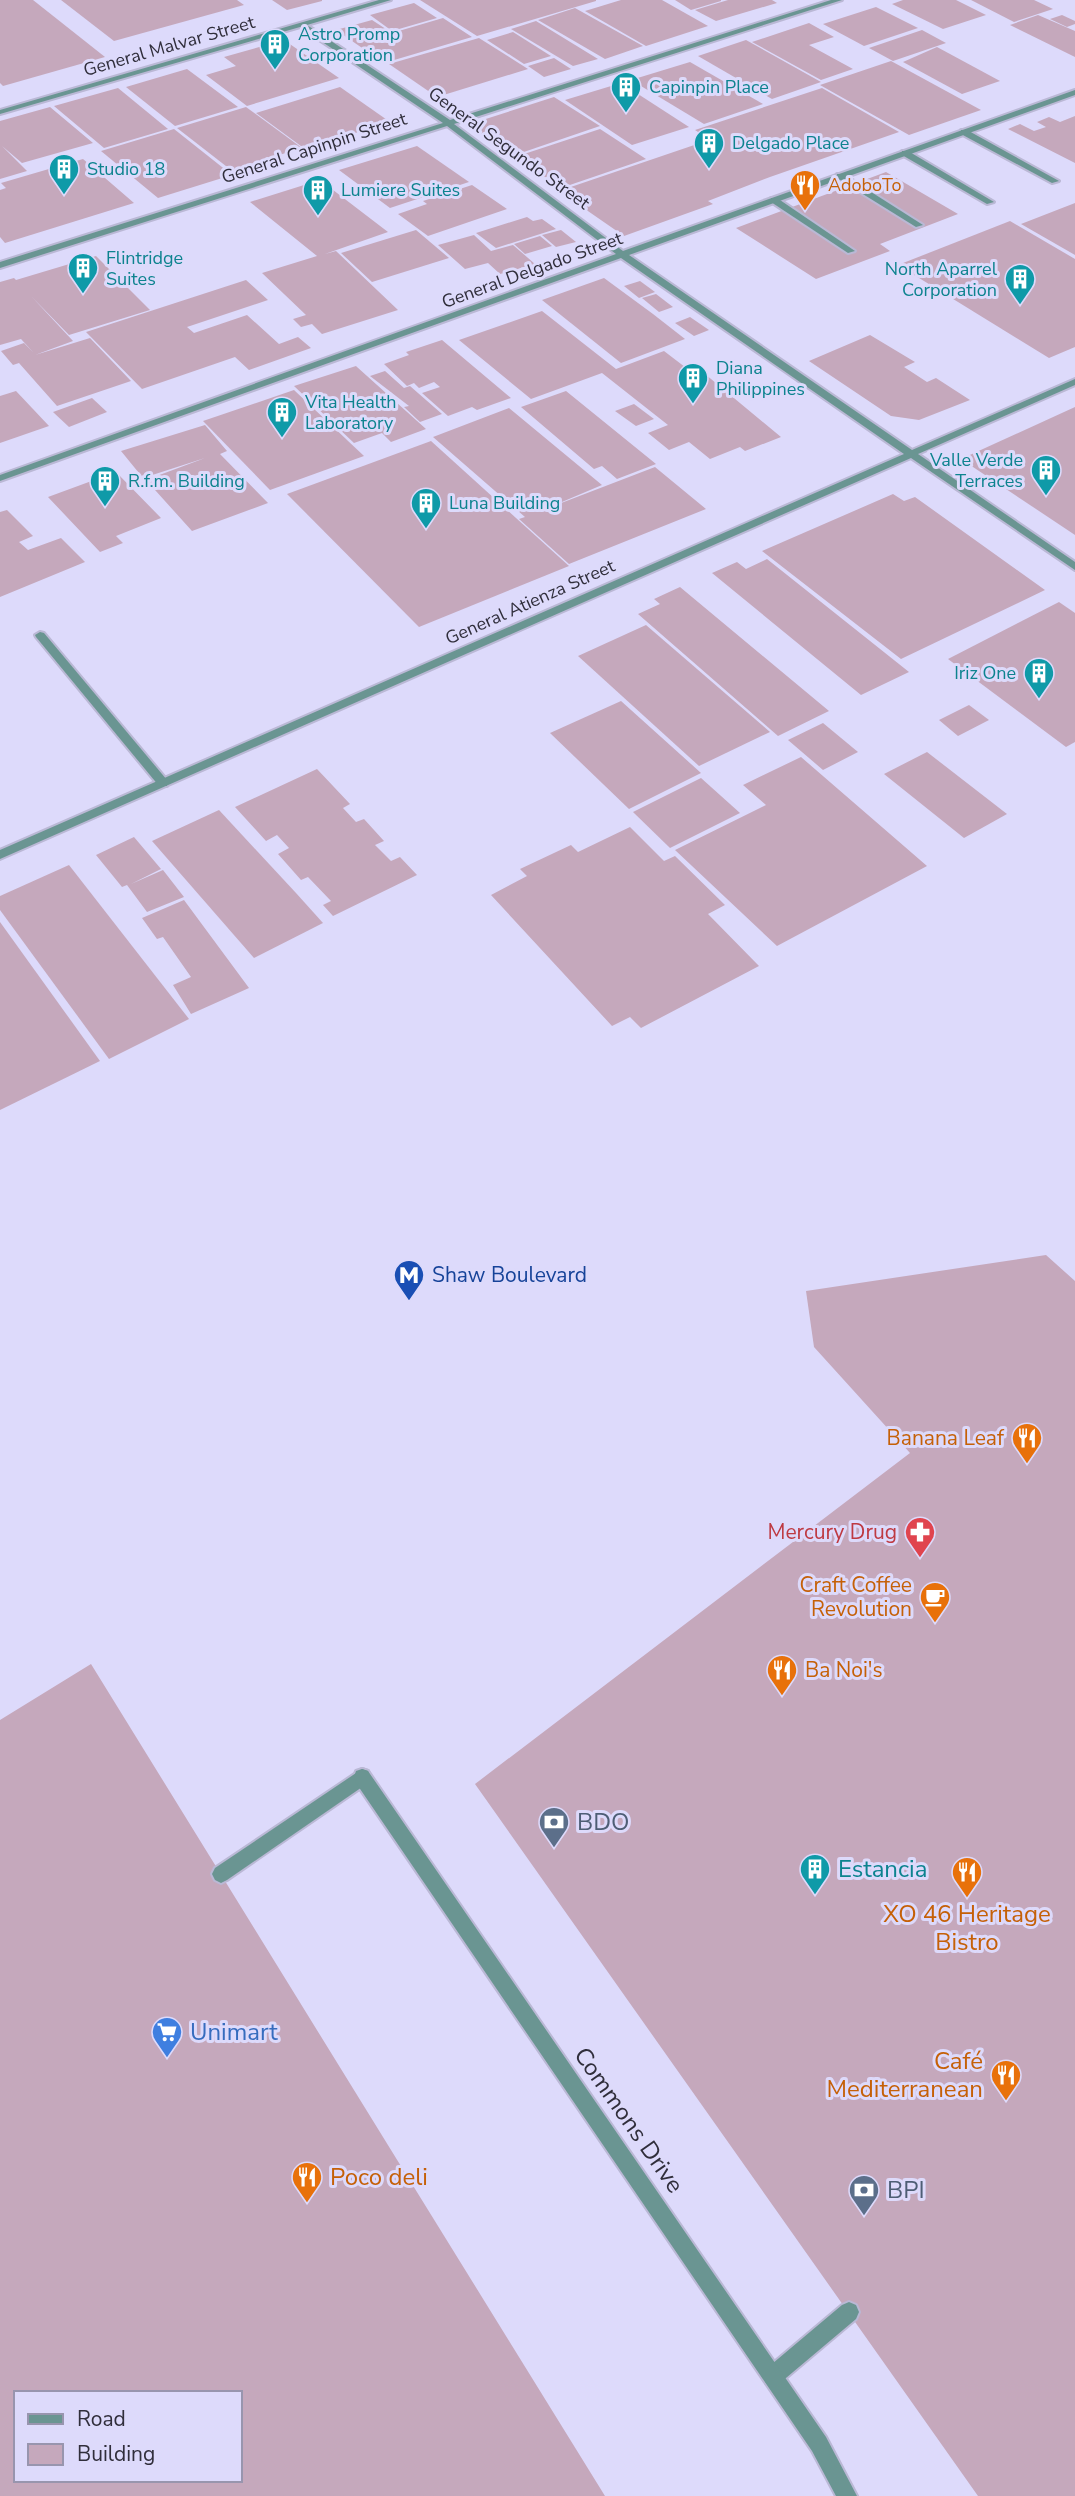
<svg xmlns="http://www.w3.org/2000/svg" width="1075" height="2496" font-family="'Nunito Sans',sans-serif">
  <rect width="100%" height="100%" fill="#dddafb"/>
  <g fill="#c5a8bc" fill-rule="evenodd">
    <polygon points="0,0 33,0 105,57 3,86 0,83"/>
    <polygon points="61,0 237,0 244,5 114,41"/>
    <polygon points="272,0 322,0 322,1 287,10"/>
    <polygon points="420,0 596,0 596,1 477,36"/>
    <polygon points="621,0 662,0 708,26 646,46 585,11"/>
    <polygon points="675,0 721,0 721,1 691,10"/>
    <polygon points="728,0 772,0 777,3 716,21 695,10"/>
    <polygon points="903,0 956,0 986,15 943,29 892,4"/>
    <polygon points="971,0 1034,0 1053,9 1014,22"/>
    <polygon points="414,3 437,18 392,31 370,15"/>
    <polygon points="876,7 918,28 864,46 823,24"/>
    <polygon points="575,8 643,46 605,59 538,20"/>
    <polygon points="1038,15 1075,31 1075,57 1010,25"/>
    <polygon points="1062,15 1075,21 1075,24 1067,27 1050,19"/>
    <polygon points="443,18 472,37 384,63 336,30 372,20 392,33"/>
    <polygon points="536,21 598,59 573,66 511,29"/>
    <polygon points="809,23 834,37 809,45 853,69 821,80 752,42"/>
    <polygon points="922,30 946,43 893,61 869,48"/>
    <polygon points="513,32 551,56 524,64 487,40"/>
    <polygon points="479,38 528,69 437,97 389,64"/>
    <polygon points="284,40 339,78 247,106 206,75 236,66 224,57"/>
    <polygon points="746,40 821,82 772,99 698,56"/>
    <polygon points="937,47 1000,81 962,94 903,62"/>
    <polygon points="554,58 571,69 544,77 528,66"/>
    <polygon points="891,61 981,110 909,135 820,85"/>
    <polygon points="690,62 763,104 704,124 631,80"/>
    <polygon points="187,69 238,107 175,126 126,87"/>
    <polygon points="621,83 689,127 632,145 565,100"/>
    <polygon points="340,87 390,122 305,149 256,113"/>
    <polygon points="118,88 168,129 104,148 54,106"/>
    <polygon points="822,88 899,132 770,177 708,201 713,204 624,236 559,191 709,140 718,145 695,130"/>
    <polygon points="554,97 600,126 512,156 467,125"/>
    <polygon points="50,107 93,143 22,163 2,146 27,171 0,179 0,121"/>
    <polygon points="246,107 302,148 231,170 177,128"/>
    <polygon points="1075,116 1075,163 1008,129 1020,124 1034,131 1046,127 1037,122 1049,117 1060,122"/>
    <polygon points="174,129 232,175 158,198 101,151"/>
    <polygon points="600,129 646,159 561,188 515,157"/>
    <polygon points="417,146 469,182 390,208 339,170"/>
    <polygon points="83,159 134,203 5,243 0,237 0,190 6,188 1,183"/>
    <polygon points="886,172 958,214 880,244 890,251 816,279 736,228"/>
    <polygon points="320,180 388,232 325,254 336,251 398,310 322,334 312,324 301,327 293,319 306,315 262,273 317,256 250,202"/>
    <polygon points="472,185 507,209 428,236 398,214 427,204 423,201"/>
    <polygon points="1075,203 1075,255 1021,224"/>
    <polygon points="527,217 533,221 542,219 556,229 496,248 476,233"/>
    <polygon points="1010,221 1075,259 1075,347 1049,358 898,265"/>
    <polygon points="416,230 449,258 372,282 341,253"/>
    <polygon points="561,230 576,242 556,247 542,235"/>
    <polygon points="474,235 491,251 513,245 535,264 500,274 488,263 465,269 438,245"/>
    <polygon points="540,236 552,246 525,254 514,244"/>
    <polygon points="96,256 150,310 69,335 31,296 73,341 35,355 90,338 131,381 57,406 19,363 13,365 1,351 24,343 33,352 21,339 0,345 0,282 14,278 16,280"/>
    <polygon points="604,278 653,314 685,339 621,363 542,300"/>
    <polygon points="246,280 268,300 187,327 194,333 247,315 279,344 298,337 311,348 249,370 235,357 142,389 86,332"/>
    <polygon points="640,281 655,292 639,298 624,286"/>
    <polygon points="656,294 673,307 659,312 642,298"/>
    <polygon points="542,311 616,369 664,351 698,377 705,374 781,437 745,451 740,447 710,459 689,442 669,450 648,433 668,425 602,373 531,399 459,340"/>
    <polygon points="690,317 709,330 694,336 675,323"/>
    <polygon points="870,335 915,362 904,367 927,382 936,378 970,400 919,420 891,416 809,361"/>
    <polygon points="442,340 511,398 477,410 472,407 448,416 422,393 440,387 434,382 419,388 414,383 407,386 384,364 409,355 406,352"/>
    <polygon points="356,366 357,367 426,429 391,442 382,433 354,443 294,386"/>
    <polygon points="385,371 404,388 410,386 442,414 420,422 404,407 409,406 370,376"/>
    <polygon points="294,390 364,456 270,490 203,421"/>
    <polygon points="16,391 49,426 0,443 0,396"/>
    <polygon points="566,391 656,464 617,479 602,466 594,469 521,407"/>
    <polygon points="92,398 107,412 69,427 53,412"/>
    <polygon points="634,404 654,419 636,426 615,411"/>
    <polygon points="1075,407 1075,535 961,459"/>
    <polygon points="509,408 602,485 543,510 655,467 706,509 569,564 519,519 525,517 433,437"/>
    <polygon points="205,425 227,451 220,454 268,503 192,531 146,480 205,458 143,478 121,451"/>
    <polygon points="431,441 569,566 419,627 287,494"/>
    <polygon points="116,472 161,518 116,536 123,543 100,552 48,497"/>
    <polygon points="893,494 904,501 915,497 1045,590 901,659 762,551"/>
    <polygon points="7,510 33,536 19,542 28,550 61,538 85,562 0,597 0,512"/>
    <polygon points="767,559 909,672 861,695 712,573 737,562 746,569"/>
    <polygon points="680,587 829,711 778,736 638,614 660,604 654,599"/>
    <polygon points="1059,602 1075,613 1075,742 1066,747 948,659"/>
    <polygon points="646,625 770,732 699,766 578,656"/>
    <polygon points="621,701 701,773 629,809 550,733"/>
    <polygon points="969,705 989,720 958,736 939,720"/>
    <polygon points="823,723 858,752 823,770 788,740"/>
    <polygon points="927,752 1007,814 964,838 884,774"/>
    <polygon points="801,757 927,866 777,946 675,850 766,805 743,785"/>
    <polygon points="317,769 350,804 343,808 356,822 364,819 384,841 375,845 391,861 400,857 417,875 333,916 323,905 331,901 308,877 301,880 278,854 289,848 277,835 266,841 235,807"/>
    <polygon points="701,778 740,813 670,848 633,812"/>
    <polygon points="219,810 296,893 323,923 254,958 152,841"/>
    <polygon points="630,827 664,861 675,856 725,905 708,914 759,966 641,1028 630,1017 612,1026 491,895 527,876 520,869 571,845 578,852"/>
    <polygon points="134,837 161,869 131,884 163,870 184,897 147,912 127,885 122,887 96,855"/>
    <polygon points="69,865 189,1019 109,1059 0,910 0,896"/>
    <polygon points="184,900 249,988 191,1014 173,985 191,977 163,937 157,939 142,918"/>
    <polygon points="0,922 100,1061 0,1110"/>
    <polygon points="1046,1255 1075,1281 1075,2496 978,2496 475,1784 910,1453 814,1347 806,1291"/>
    <path d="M91 1664 412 2184 605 2496H0V1720ZM16 2393H240V2480H16Z"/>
  </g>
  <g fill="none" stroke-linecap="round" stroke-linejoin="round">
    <g stroke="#bab8d5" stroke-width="4">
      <g id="service">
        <polygon points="961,130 967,130 1059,181 1052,183 961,134"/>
        <polygon points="902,151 908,151 994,202 987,204 902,155"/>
        <polygon points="837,174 843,174 923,225 916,227 837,178"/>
        <polygon points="771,198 777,198 855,251 848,253 771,202"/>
        <polygon points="40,632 44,633 167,780 167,786 159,786 36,637 35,635"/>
        <polygon points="362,1769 368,1771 370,1777 368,1783 227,1880 221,1883 215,1880 212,1874 215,1868"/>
        <polygon points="849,2302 856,2305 859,2312 856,2319 780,2383 773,2386 766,2383 763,2376 766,2369 842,2305"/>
      </g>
    </g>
    <g stroke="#bab8d5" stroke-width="4">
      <g id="minor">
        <polygon points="379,0 391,0 307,25 450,120 831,0 842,0 454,124 623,251 1075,90 1075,95 629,255 912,450 1075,379 1075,385 918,454 1075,562 1075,570 911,458 0,859 0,850 904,454 621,258 0,481 0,475 616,254 447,126 0,268 0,262 443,123 300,27 0,114 0,110"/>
        <polygon points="362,1769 368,1771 826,2437 857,2496 836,2496 812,2451 356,1783 354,1777 356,1771"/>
      </g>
    </g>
    <use href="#service" fill="#6a9592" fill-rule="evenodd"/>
    <use href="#minor" fill="#6a9592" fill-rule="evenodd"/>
  </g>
  <defs>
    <g id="building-pin" transform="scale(1.575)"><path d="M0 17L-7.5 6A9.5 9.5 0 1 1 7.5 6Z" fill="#0f9aa8" stroke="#dddafb"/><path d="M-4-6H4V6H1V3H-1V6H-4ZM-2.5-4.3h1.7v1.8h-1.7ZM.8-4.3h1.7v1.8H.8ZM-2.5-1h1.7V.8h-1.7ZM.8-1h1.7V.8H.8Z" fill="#fff"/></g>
    <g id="restaurant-pin" transform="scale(1.575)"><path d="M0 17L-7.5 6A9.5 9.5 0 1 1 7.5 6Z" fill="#e8710a" stroke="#dddafb"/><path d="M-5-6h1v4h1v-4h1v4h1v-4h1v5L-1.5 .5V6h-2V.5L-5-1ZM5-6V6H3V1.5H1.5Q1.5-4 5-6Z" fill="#fff"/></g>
    <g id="metro-pin" transform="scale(1.575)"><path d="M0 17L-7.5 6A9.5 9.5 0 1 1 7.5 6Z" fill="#1a4fb4" stroke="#dddafb"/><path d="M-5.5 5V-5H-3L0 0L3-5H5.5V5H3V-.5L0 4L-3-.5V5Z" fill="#fff"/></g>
    <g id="pharmacy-pin" transform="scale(1.575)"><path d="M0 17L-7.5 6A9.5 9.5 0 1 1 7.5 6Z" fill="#e0444e" stroke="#dddafb"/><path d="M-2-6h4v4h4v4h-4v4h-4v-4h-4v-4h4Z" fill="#fff"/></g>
    <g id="cafe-pin" transform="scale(1.575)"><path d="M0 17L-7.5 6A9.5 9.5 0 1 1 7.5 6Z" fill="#e8710a" stroke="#dddafb"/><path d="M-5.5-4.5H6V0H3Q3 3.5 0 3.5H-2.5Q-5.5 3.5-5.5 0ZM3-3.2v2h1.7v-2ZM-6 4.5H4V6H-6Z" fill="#fff"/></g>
    <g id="bank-pin" transform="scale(1.575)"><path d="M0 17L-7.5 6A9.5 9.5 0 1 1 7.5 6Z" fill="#5c6f8a" stroke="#dddafb"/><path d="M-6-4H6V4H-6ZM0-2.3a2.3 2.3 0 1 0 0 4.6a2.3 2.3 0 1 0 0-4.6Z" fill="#fff"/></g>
    <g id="supermarket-pin" transform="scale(1.575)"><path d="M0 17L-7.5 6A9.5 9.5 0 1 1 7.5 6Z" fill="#3f7fe0" stroke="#dddafb"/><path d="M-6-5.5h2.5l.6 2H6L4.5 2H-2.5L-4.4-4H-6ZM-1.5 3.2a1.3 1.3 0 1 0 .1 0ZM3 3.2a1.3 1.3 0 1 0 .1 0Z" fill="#fff"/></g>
  </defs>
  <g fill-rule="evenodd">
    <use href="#building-pin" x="275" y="44"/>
    <use href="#building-pin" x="626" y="87"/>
    <use href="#building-pin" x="709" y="143"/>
    <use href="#building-pin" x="64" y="169"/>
    <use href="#restaurant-pin" x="805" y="185"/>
    <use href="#building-pin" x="318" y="190"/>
    <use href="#building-pin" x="83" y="268"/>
    <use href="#building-pin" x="1020" y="279"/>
    <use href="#building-pin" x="693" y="378"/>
    <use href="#building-pin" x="282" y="412"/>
    <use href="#building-pin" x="1046" y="470"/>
    <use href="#building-pin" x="105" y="481"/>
    <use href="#building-pin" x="426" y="503"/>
    <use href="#building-pin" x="1039" y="673"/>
    <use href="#metro-pin" x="409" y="1275"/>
    <use href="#restaurant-pin" x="1027" y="1438"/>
    <use href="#pharmacy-pin" x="920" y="1532"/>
    <use href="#cafe-pin" x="935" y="1597"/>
    <use href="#restaurant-pin" x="782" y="1670"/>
    <use href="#bank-pin" x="554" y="1822"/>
    <use href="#building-pin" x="815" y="1869"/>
    <use href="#restaurant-pin" x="967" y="1872"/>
    <use href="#supermarket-pin" x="167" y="2032"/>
    <use href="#restaurant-pin" x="1006" y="2075"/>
    <use href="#restaurant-pin" x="307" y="2177"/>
    <use href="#bank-pin" x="864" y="2190"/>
  </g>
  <g text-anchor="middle" stroke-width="6" stroke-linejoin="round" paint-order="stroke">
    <g font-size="18" fill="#0d838f" stroke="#dddafb" text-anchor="start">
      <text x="298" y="40">Astro Promp<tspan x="298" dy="21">Corporation</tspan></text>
      <text x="649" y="93">Capinpin Place</text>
      <text x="732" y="149">Delgado Place</text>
      <text x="87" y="175">Studio 18</text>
      <text x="341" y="196">Lumiere Suites</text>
      <text x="106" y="264">Flintridge<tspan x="106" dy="21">Suites</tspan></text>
      <text x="997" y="275" text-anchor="end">North Aparrel<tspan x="997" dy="21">Corporation</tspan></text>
      <text x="716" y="374">Diana<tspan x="716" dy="21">Philippines</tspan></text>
      <text x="305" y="408">Vita Health<tspan x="305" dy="21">Laboratory</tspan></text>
      <text x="1023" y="466" text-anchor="end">Valle Verde<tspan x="1023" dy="21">Terraces</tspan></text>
      <text x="128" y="487">R.f.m. Building</text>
      <text x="449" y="509">Luna Building</text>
      <text x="1016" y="679" text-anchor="end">Iriz One</text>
    </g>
    <g font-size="18" fill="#302e3b" stroke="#dddafb">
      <text transform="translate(169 46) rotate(-16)" y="6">General Malvar Street</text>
      <text transform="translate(314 148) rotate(-18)" y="6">General Capinpin Street</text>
      <text transform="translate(509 148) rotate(36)" y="6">General Segundo Street</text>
      <text transform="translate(532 270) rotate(-20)" y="6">General Delgado Street</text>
      <text transform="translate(530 602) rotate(-24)" y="6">General Atienza Street</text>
    </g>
    <g font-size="18" fill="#c56008" stroke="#dddafb" text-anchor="start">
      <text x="828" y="191">AdoboTo</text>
    </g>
    <g font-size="21" fill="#164399" stroke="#dddafb" text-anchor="start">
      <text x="432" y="1282">Shaw Boulevard</text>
    </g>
    <g font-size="21" fill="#c56008" stroke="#dddafb" text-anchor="end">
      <text x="1004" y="1445">Banana Leaf</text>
      <text x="912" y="1592">Craft Coffee<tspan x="912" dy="24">Revolution</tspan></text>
      <text x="805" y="1677" text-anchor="start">Ba Noi's</text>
    </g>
    <g font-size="21" fill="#be3a42" stroke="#dddafb" text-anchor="end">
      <text x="897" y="1539">Mercury Drug</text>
    </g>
    <g font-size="24" fill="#4e5e75" stroke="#dddafb" text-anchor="start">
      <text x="577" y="1830">BDO</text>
      <text x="887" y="2198">BPI</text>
    </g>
    <g font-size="24" fill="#0d838f" stroke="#dddafb" text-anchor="start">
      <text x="838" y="1877">Estancia</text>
    </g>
    <g font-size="24" fill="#c56008" stroke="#dddafb">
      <text x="967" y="1922">XO 46 Heritage<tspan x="967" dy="28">Bistro</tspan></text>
      <text x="983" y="2069" text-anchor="end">Café<tspan x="983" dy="28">Mediterranean</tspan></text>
      <text x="330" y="2185" text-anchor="start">Poco deli</text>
    </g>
    <g font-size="24" fill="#366cbe" stroke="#dddafb" text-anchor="start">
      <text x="190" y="2040">Unimart</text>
    </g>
    <g font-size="24" fill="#302e3b" stroke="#dddafb">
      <text transform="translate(629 2120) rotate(55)" y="8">Commons Drive</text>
    </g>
  </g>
  <rect x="14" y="2391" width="228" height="91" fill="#dddafb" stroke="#9895ae" stroke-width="2"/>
  <rect x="28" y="2414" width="35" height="10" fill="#6a9592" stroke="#9895ae" stroke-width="2"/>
  <text x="77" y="2426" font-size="21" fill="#302e3b">Road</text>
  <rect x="28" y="2444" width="35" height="21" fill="#c5a8bc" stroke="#9895ae" stroke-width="2"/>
  <text x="77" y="2461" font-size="21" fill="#302e3b">Building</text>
</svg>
